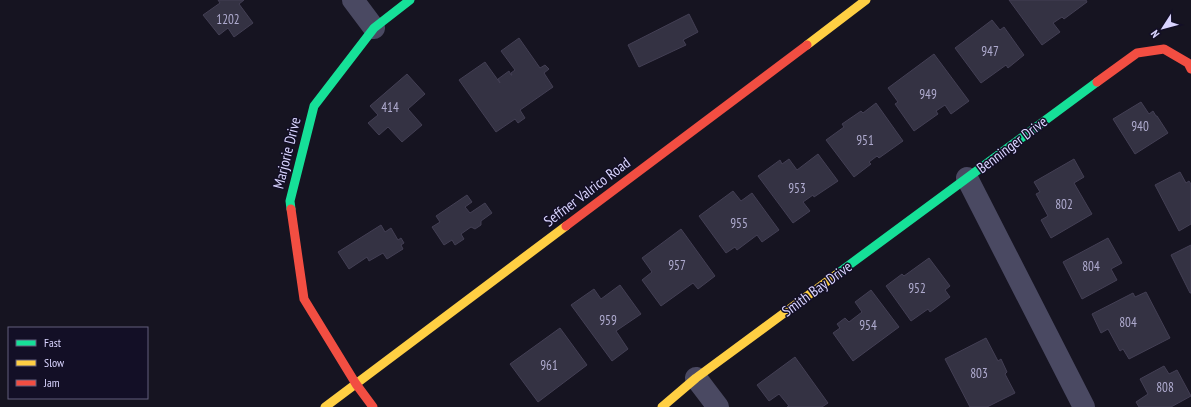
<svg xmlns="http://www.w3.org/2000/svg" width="1191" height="407" font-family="'PT Sans Narrow',sans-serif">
  <rect width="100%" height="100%" fill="#161421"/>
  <g fill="#343243" stroke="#433f54">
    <polygon points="218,0 244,0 239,4 253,23 234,37 228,28 219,35 203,15 220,3"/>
    <polygon points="1009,0 1086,0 1087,2 1064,19 1062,17 1053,23 1060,32 1042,45"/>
    <polygon points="689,14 698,32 683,40 686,45 639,67 628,45"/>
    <polygon points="992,20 1000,30 1004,27 1024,55 1008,68 1006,65 981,83 955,48"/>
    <polygon points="519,38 540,68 545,65 549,69 544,73 553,87 520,110 525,118 518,123 515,119 496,132 459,80 485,62 500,83 498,79 509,71 511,75 512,75 511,73 515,70 501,51"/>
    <polygon points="934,54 969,101 951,114 945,105 936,111 938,114 914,131 895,104 898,102 888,88"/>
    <polygon points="407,74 425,94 408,109 422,125 402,142 388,127 379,135 368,123 378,115 370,106"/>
    <polygon points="1141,102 1149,114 1153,111 1156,116 1157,116 1168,133 1135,154 1113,119"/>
    <polygon points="876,103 903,141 879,158 877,156 869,162 871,164 854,177 826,140 844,127 842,124 861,111 863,113"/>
    <polygon points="818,154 838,181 814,197 813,195 803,202 810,211 793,223 758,176 780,160 782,164 789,159 797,170"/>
    <polygon points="1074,159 1084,177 1074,183 1092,214 1051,238 1041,220 1048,216 1036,194 1040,192 1034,182"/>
    <polygon points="1180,172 1186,183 1189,181 1191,184 1191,224 1179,231 1155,185"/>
    <polygon points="733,191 741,201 752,193 779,230 762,242 757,235 737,250 735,247 726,253 699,216"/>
    <polygon points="467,195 472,202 465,207 470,213 485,203 492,213 481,221 481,225 475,229 471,227 461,234 464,239 455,245 452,240 444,245 432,227 440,222 436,216"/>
    <polygon points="381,225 385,232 391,228 398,240 401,238 404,243 401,245 403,249 387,259 383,253 369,261 367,257 349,269 338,252"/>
    <polygon points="681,229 715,276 698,289 693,283 661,306 642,280 652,272 642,258"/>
    <polygon points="1108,238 1122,263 1111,269 1117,280 1082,299 1063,262"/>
    <polygon points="1191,245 1191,293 1190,293 1171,255"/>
    <polygon points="929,258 950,286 945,290 950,297 930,312 928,309 911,321 886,286 902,274 904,276"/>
    <polygon points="620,285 641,314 616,331 628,349 612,361 571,305 594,289 601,299"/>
    <polygon points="871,290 899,327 853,361 833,333 840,328 837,324 845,318 849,322 862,312 855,302"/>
    <polygon points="1146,292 1170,338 1129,359 1123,349 1120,351 1108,329 1101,333 1092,314 1133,293 1135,297"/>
    <polygon points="560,328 587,365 538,402 510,364"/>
    <polygon points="986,338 998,361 1001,359 1007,372 1005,374 1015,393 987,407 970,407 945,359"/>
    <polygon points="795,357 828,403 822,407 787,407 789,406 779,394 769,401 757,385"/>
    <polygon points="1164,366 1169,374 1177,370 1191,396 1171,407 1139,407 1136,402 1148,394 1140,379"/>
  </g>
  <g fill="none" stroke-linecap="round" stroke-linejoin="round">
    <g stroke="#4a4962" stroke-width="22">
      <polyline points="353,0 374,28"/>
      <polyline points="967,178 1084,407"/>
      <polyline points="696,378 718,407"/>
    </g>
    <g stroke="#16e098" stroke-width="9">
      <polyline points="291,209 290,201 314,106 374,28 410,0"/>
      <polyline points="837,274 1097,82"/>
    </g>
    <g stroke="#ffcf43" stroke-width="9">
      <polyline points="807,45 866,0"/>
      <polyline points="325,407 566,226"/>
      <polyline points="662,407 696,378 837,274"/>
    </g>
    <g stroke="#f24e42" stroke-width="9">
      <polyline points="1097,82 1137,53 1164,49 1188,63 1191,69"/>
      <polyline points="291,209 304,299 356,384 373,407"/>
      <polyline points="566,226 807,45"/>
    </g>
  </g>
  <g text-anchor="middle" stroke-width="3" stroke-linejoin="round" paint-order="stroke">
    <g font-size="13" fill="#b0acd0">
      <text x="228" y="24">1202</text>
      <text x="990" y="56">947</text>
      <text x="928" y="99">949</text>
      <text x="390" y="112">414</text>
      <text x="1140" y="131">940</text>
      <text x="865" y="145">951</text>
      <text x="797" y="193">953</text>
      <text x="1064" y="209">802</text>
      <text x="739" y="228">955</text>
      <text x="677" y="270">957</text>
      <text x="1091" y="271">804</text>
      <text x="917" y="293">952</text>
      <text x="608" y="325">959</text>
      <text x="1128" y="327">804</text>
      <text x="868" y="330">954</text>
      <text x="549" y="370">961</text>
      <text x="979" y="378">803</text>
      <text x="1165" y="392">808</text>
    </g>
    <g font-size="15" fill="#d9d4ff" stroke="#130f26">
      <text transform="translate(1012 145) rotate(-37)" y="5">Benninger Drive</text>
      <text transform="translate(287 153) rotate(-76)" y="5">Marjorie Drive</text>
      <text transform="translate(587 192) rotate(-37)" y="5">Seffner Valrico Road</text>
      <text transform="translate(817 289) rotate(-36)" y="5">Smith Bay Drive</text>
    </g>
  </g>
  <rect x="8" y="327" width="140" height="72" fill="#130f26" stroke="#625e7d"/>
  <rect x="16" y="340" width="20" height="6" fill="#16e098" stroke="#625e7d"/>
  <text x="44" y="347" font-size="12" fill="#d9d4ff">Fast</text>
  <rect x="16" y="360" width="20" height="6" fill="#ffcf43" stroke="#625e7d"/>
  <text x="44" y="367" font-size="12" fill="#d9d4ff">Slow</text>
  <rect x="16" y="380" width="20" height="6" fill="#f24e42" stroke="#625e7d"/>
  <text x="44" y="387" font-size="12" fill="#d9d4ff">Jam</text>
  <g transform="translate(1163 28) rotate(234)" stroke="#130f26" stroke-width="3" paint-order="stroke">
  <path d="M0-3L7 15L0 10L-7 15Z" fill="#d9d4ff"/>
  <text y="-6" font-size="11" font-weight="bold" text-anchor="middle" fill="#d9d4ff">N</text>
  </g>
</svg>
